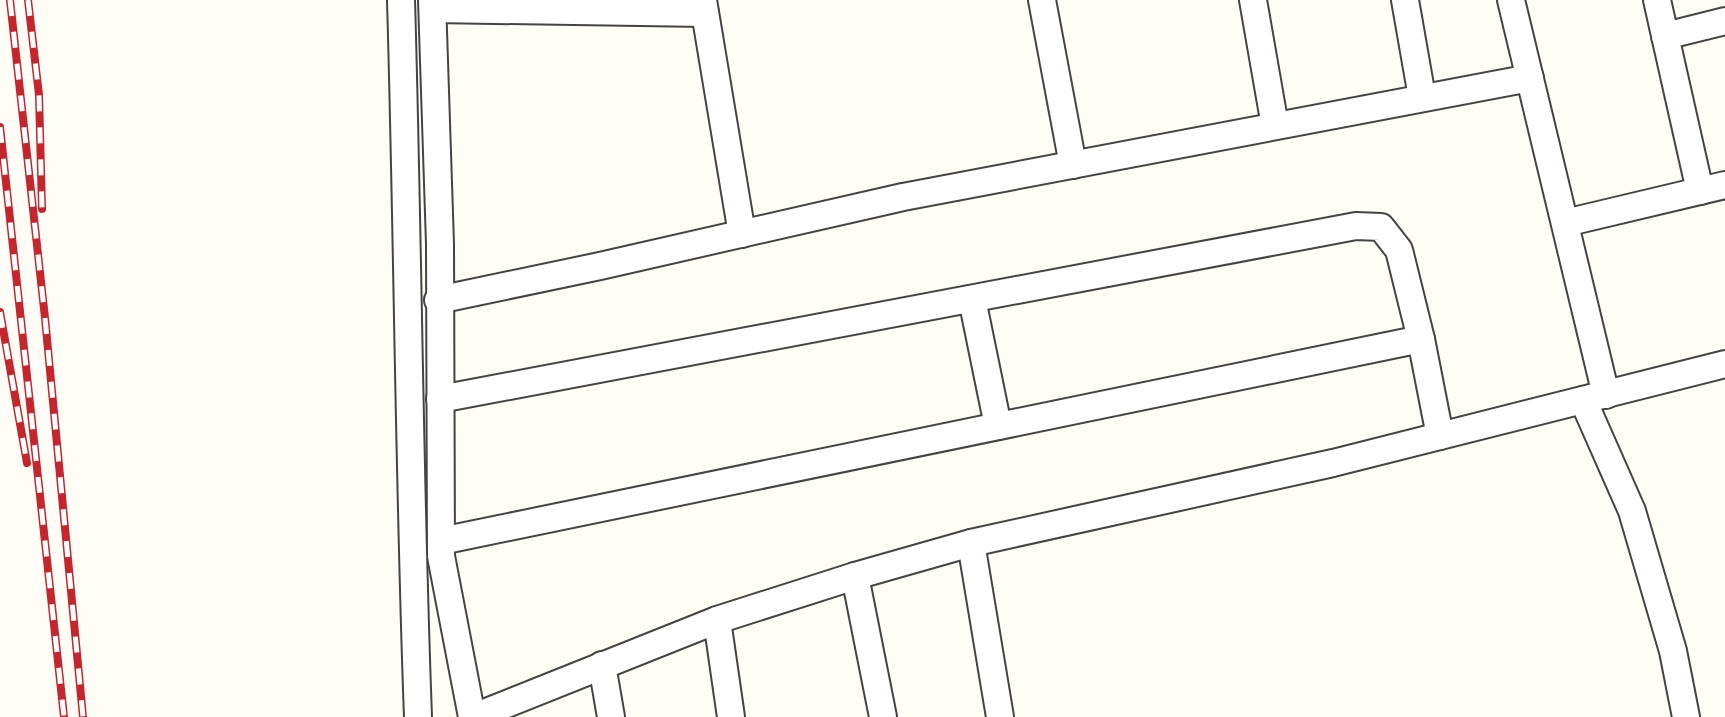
<svg xmlns="http://www.w3.org/2000/svg" width="1725" height="717" font-family="Bitter,serif">
  <rect width="100%" height="100%" fill="#fffdf5"/>
  <g fill="none" stroke-linecap="round" stroke-linejoin="round">
    <g stroke="#444" stroke-width="30">
      <g id="minor">
        <path d="M401 0C408 239 409 478 418 717"/>
        <polyline points="432,0 440,244 441,556 472,717"/>
        <polyline points="703,0 742,234"/>
        <polyline points="1042,0 1073,165"/>
        <polyline points="1253,0 1275,126"/>
        <polyline points="1405,0 1422,97"/>
        <polyline points="1511,0 1606,395"/>
        <polyline points="1657,0 1700,191"/>
        <polyline points="433,9 705,13"/>
        <polyline points="1665,36 1725,21"/>
        <polyline points="1565,223 1725,185"/>
        <polyline points="972,299 998,426"/>
        <polyline points="438,300 600,266 903,197 1530,78"/>
        <polyline points="440,399 1356,226 1381,227 1399,250 1421,339 1440,436"/>
        <polyline points="1583,400 1632,511 1673,651 1686,717"/>
        <polyline points="441,541 1421,339"/>
        <polyline points="971,543 1000,717"/>
        <polyline points="855,576 883,717"/>
        <polyline points="717,620 731,717"/>
        <polyline points="602,665 611,717"/>
        <polyline points="474,717 717,620 855,576 971,543 1333,463 1725,364"/>
      </g>
    </g>
    <use href="#minor" stroke="#fff" stroke-width="26"/>
    <g stroke="#c4262e" stroke-width="8">
      <g id="rail">
        <polyline points="10,0 45,318 83,717"/>
        <polyline points="28,0 39,95 42,209"/>
        <polyline points="0,127 64,717"/>
        <polyline points="0,312 27,463"/>
      </g>
    </g>
    <use href="#rail" stroke="#fff" stroke-width="5" stroke-dasharray="16" stroke-linecap="butt"/>
  </g>
</svg>
